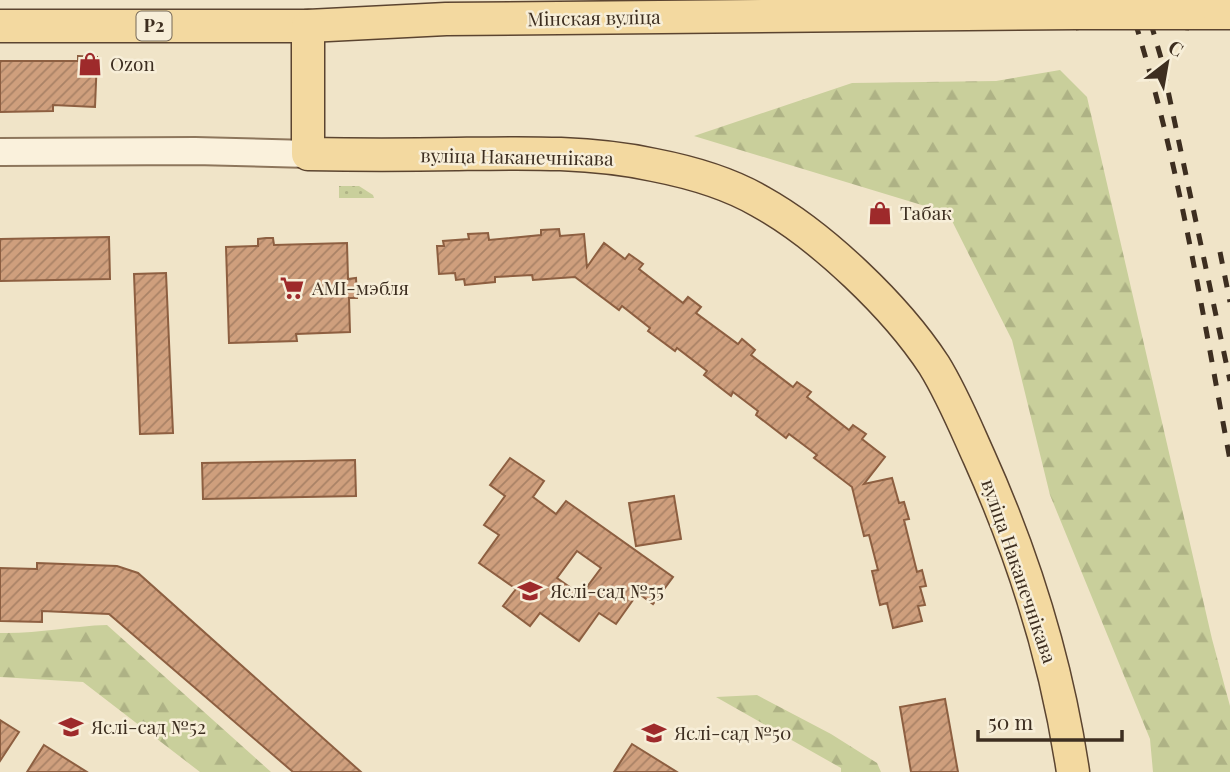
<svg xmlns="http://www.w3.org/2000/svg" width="1230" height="772" font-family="'Playfair Display',serif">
  <defs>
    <pattern id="grass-dots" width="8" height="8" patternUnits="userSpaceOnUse" patternTransform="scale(1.75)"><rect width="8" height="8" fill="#c9cf9b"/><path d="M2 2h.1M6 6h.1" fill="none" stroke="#aeb285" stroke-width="1.8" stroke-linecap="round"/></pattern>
    <pattern id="forest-firs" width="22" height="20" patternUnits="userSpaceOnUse" patternTransform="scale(1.75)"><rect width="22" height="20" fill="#c9cf9b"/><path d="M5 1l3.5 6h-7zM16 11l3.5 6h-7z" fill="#aeb285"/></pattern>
    <pattern id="building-hatch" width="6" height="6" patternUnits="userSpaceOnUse" patternTransform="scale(1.75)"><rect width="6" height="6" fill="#cf9f7d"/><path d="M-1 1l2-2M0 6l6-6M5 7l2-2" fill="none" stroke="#a98266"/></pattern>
  </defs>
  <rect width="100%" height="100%" fill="#f0e4c8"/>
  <polygon fill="url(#grass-dots)" points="339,186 359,186 373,195 374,198 339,198"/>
  <g fill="url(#forest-firs)">
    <polygon points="1060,70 1087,97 1212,639 1230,706 1230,772 1153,772 1150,739 1050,495 1012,340 948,213 694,136 852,83 996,81"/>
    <path d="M107 625 271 772H200L83 682 0 677V633C36 634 71 626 107 625Z"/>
    <polygon points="757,695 831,734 877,763 881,772 841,772 841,768 716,697"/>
  </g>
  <g fill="url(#building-hatch)" stroke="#8d5f41" stroke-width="2" fill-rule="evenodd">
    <polygon points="78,56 97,57 95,107 53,105 53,111 0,112 0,61 78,61"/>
    <polygon points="559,229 560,236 584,234 587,267 604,243 625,259 629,254 643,264 639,269 683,303 688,297 701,307 696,313 738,344 742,339 755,350 751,355 793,387 797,382 811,392 807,397 849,430 853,425 866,434 862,439 885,457 864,484 892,478 899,503 904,502 909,519 904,520 917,572 922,570 926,586 920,587 925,605 918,606 922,621 893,628 887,603 880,605 872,571 878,570 869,535 864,536 852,487 814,458 817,455 789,434 786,438 756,415 758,411 733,392 731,396 704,375 707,371 677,348 675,351 648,331 650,328 622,306 619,310 575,277 533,280 532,275 495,277 495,282 465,285 464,279 456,280 455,273 439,274 437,246 444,246 443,241 469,239 468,234 488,233 489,240 541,235 541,230"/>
    <polygon points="109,237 110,279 0,281 0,239"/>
    <polygon points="266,238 273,238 274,245 347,243 348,279 356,278 357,298 349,298 350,332 296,334 297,341 229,343 226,247 258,246 258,239"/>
    <polygon points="166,273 173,433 140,434 134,274"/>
    <path d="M510 458 544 481 533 497 556 514 566 501 673 577 653 604 638 593 616 624 599 613 579 641 540 613 530 626 503 606 516 589 479 563 499 535 484 525 505 496 490 485ZM577 551 601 568 581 595 557 578Z"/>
    <polygon points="355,460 356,496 203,499 202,463"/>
    <polygon points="674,496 681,539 636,546 629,503"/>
    <polygon points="37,563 117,566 138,573 361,772 293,772 109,614 42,611 42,622 0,621 0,568 37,569"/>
    <polygon points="945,699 958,772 911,772 900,707"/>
    <polygon points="0,720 19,732 0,761"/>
    <polygon points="632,744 677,772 614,772"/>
    <polygon points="44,745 87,772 27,772"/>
  </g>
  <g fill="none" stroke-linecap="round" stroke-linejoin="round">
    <g stroke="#8d765c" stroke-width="30">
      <polyline id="minor" points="0,152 195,151 308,154"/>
    </g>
    <g stroke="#5b4430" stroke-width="35">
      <g id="major">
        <polyline points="1189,13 1230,13"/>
        <polyline points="0,26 308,26 446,19 1076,13"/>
        <path d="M308 26V154C357 155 406 155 456 154 521 153 589 151 654 165 690 172 729 183 761 202 822 236 896 307 934 365 952 394 965 426 979 457 1024 557 1057 664 1073 772"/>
      </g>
    </g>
    <use href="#minor" stroke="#faf1dc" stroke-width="26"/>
    <use href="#major" stroke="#f3d9a0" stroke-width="32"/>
    <g stroke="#3d2e20" stroke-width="5" stroke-dasharray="12 12" stroke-linecap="butt">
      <path d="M1128 0C1177 149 1201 306 1230 460"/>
      <polyline points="1144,0 1161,58 1230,381"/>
      <polyline points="1220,252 1230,302"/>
    </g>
    <g stroke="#5b4430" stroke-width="35" stroke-linecap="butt">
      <polyline id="major-bridge" points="1076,13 1189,13"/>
    </g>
    <use href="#major-bridge" stroke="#f3d9a0" stroke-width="32"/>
  </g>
  <defs>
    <g id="shop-bare" transform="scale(1.89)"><path d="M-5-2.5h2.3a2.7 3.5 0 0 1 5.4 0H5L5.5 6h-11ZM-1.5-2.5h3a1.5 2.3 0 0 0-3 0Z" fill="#9e2a2b" stroke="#f7eed8" stroke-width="2.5" paint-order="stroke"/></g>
    <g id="supermarket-bare" transform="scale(1.89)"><path d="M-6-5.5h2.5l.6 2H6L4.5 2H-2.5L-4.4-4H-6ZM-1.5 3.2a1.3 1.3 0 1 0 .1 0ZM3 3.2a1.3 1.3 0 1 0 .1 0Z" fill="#9e2a2b" stroke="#f7eed8" stroke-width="2.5" paint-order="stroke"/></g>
    <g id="school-bare" transform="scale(1.89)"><path d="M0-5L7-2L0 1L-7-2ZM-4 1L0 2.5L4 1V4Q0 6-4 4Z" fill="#9e2a2b" stroke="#f7eed8" stroke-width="2.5" paint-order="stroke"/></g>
  </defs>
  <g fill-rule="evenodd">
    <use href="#shop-bare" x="90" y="64"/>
    <use href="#shop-bare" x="880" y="213"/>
    <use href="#supermarket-bare" x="292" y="288"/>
    <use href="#school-bare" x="530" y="591"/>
    <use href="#school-bare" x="71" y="727"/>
    <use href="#school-bare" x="654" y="733"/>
  </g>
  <g text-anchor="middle" stroke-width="5" stroke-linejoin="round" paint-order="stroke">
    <rect fill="#f7eed8" stroke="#756857" stroke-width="2" x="136.5" y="11.5" width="35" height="29" rx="5"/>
    <g font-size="18" font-weight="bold" fill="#3d2e20">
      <text x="154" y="32">Р2</text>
    </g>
    <g font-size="19" fill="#3d2e20" stroke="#f7eed8">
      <text transform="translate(594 18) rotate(-1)" y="7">Мінская вуліца</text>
      <text transform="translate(517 157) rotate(1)" y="7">вуліца Наканечнікава</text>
      <text transform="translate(1019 571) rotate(71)" y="7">вуліца Наканечнікава</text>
    </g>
    <g font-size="19" fill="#3d2e20" stroke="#f7eed8" text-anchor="start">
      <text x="110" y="71">Ozon</text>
      <text x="900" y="220">Табак</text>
      <text x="312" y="295">AMI-мэбля</text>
      <text x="550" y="598">Яслі-сад №55</text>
      <text x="91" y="734">Яслі-сад №52</text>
      <text x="674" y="740">Яслі-сад №50</text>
    </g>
  </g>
  <g transform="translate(1167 63) rotate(31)" stroke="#f7eed8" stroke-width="5" paint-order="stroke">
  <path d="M0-5L12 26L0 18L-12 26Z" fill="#3d2e20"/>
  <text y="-10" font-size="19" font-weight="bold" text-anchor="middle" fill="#3d2e20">С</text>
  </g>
  <path d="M978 730v10h144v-10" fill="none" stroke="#3d2e20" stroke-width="3.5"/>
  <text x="988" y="730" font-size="21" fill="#3d2e20" stroke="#f7eed8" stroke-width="5" paint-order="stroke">50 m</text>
</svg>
